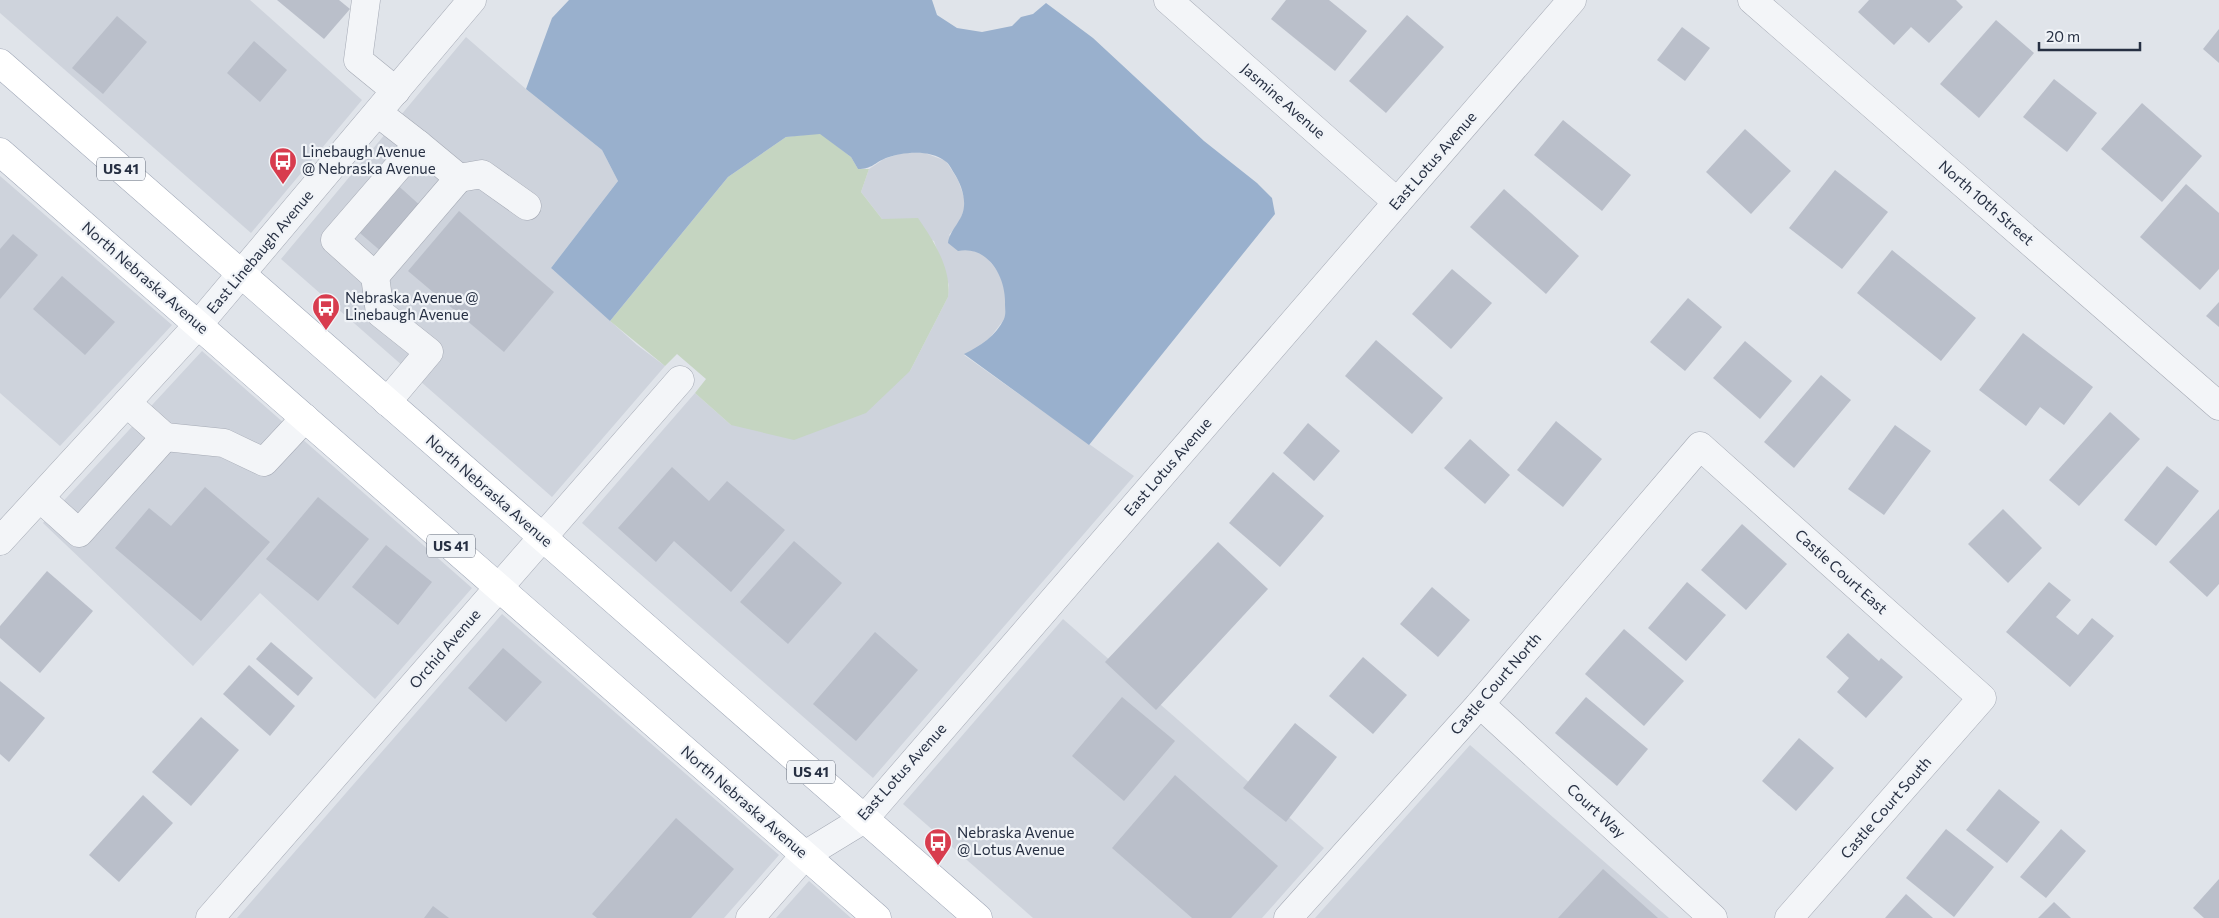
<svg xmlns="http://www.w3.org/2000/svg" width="2219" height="918" font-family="Commissioner,sans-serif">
  <rect width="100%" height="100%" fill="#e0e4ea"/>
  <g fill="#ced3dc">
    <polygon points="0,0 250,0 362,100 251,233 0,13"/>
    <polygon points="466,37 526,89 602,150 618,181 551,268 637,345 665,366 552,497 281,259"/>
    <polygon points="905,152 925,153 946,161 958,180 965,200 964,209 959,223 949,235 966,249 984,254 1000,274 1006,290 1005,318 986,343 964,355 1134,476 873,778 582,523 695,393 731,425 910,371 948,297 949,285 934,241 882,219 861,192 869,169 884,159"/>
    <polygon points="0,176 172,325 60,446 0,393"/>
    <polygon points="202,351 472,588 375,699 260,593 193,666 43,523"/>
    <polygon points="502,614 779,855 724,918 237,918"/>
    <polygon points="1063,619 1324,848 1262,918 1033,918 903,804"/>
    <polygon points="1470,745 1669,918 1315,918"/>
    <polygon points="809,881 851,918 776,918"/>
  </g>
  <path fill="#c5d5c1" d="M820 133 851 157 858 169H869L861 192 882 219 918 218C934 241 952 270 948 297L910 371 866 413 794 440 731 425 695 393 706 379 677 354 665 366 610 321 728 177 786 137Z"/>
  <path fill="#99b0cd" d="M569 0H932L937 15 957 28 982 32 1012 26 1021 17 1033 14 1046 3 1093 38 1204 141 1257 183 1272 198 1275 214 1089 445 964 354C980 346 996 336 1004 319 1006 315 1005 308 1005 304 1006 277 988 245 958 251L948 243C950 229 963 221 964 206 965 195 960 182 954 173 952 170 949 163 945 161 930 149 902 152 886 158 874 163 872 169 858 169L851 157 820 134 786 137 728 177 610 321 551 268 618 181 602 150 526 89 552 18Z"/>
  <g fill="#babfca">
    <polygon points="277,0 339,0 350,9 324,39"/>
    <polygon points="1286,0 1329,0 1367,31 1335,71 1271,19"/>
    <polygon points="1869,0 1956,0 1963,7 1929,43 1911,27 1894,45 1858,12"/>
    <polygon points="1407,15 1444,47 1386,113 1349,81"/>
    <polygon points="117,16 147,42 103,94 72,68"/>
    <polygon points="1996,20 2034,53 1979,118 1940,84"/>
    <polygon points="1682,27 1710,48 1685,81 1657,60"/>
    <polygon points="2219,29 2219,63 2203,49"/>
    <polygon points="254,41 287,70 260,102 227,73"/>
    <polygon points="2054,79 2097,113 2067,152 2023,117"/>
    <polygon points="2142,103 2202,156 2162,202 2101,149"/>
    <polygon points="1563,120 1631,175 1602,211 1534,155"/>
    <polygon points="1745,129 1791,171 1751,214 1706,172"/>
    <polygon points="1835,170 1888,212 1842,269 1789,228"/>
    <polygon points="393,181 423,208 383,253 353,227"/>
    <polygon points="2186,184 2219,213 2219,269 2200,290 2140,237"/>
    <polygon points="1504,189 1579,256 1546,294 1470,227"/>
    <polygon points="459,211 554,292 504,352 408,271"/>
    <polygon points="13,234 38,255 0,299 0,249"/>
    <polygon points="1892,250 1976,318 1941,361 1857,293"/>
    <polygon points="1452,269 1492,303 1451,349 1412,314"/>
    <polygon points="62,276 115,322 85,355 33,309"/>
    <polygon points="1688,298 1722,327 1685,371 1650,342"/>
    <polygon points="2219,302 2219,327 2206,316"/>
    <polygon points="2023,333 2093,387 2064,425 2040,407 2026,426 1979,390"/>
    <polygon points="1376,340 1443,398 1412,434 1345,376"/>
    <polygon points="1745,341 1792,381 1760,419 1713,378"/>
    <polygon points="1821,375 1851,400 1794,468 1764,442"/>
    <polygon points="2110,412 2140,439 2079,506 2049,480"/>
    <polygon points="1556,421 1602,459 1563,507 1517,470"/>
    <polygon points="1308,423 1340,451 1314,481 1283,453"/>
    <polygon points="1895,425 1931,451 1884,515 1848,489"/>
    <polygon points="1470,439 1510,475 1485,504 1444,468"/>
    <polygon points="2167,466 2199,491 2156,546 2124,520"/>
    <polygon points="672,467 709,501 727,481 785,530 731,592 674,541 656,562 618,528"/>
    <polygon points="1273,472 1324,516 1280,567 1229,523"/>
    <polygon points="205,487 270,542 201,621 115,548 149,508 171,526"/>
    <polygon points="318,497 369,539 318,601 266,559"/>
    <polygon points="2003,509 2042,548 2008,583 1968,544"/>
    <polygon points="2219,509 2219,584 2207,597 2169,562"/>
    <polygon points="1742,524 1787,564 1746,610 1701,570"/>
    <polygon points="794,541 842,583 788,644 740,602"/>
    <polygon points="1218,542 1268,589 1156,710 1105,662"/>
    <polygon points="386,545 432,582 398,625 352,587"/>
    <polygon points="47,571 93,611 40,673 0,638 0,626"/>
    <polygon points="1687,582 1726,615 1686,661 1648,628"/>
    <polygon points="2049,582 2071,600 2056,617 2078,635 2092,618 2114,636 2070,687 2006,632"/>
    <polygon points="1432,587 1470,620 1438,657 1400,624"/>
    <polygon points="1624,629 1684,681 1644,726 1585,674"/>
    <polygon points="875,632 918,670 856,741 813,704"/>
    <polygon points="1848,633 1879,661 1881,658 1903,677 1866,718 1837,692 1849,678 1826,657"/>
    <polygon points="271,642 313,678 298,696 256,659"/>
    <polygon points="503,648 542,682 506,722 468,688"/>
    <polygon points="1363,657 1407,695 1373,734 1329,696"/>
    <polygon points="249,665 295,706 270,736 223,694"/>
    <polygon points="0,681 45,718 9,762 0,754"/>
    <polygon points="1122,697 1175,741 1124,801 1072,756"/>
    <polygon points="1586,697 1648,749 1617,786 1555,733"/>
    <polygon points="201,717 239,750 191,806 152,772"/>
    <polygon points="1295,723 1337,757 1286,822 1243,788"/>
    <polygon points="1799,738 1834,768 1796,811 1762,781"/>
    <polygon points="1175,775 1278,866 1231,918 1192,918 1112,848"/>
    <polygon points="1999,789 2040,822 2007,863 1966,830"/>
    <polygon points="143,795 173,823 119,882 89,855"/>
    <polygon points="676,818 734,869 691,918 597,918 592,914"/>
    <polygon points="1946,829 1994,867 1954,917 1906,878"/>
    <polygon points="2061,829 2086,851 2046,898 2020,877"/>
    <polygon points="1603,869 1658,918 1558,918"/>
    <polygon points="2219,879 2219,918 2204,918 2193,908"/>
    <polygon points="1906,894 1933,918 1885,918"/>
    <polygon points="2054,902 2071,918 2038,918"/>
    <polygon points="433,906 449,918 424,918"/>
  </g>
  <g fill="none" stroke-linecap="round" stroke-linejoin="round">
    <g stroke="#a5aab5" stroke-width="29">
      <g id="minor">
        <polyline points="366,0 358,60 396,91"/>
        <polyline points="1168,0 1397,202"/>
        <polyline points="1752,0 2219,406"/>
        <polyline points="378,113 418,144 335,240 375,276 380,313 429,352 387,402"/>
        <polyline points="459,178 482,174 527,206"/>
        <polyline points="375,276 459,178 418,144"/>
        <polyline points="165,437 224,443 264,462 305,418"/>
        <polyline points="40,498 79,533 165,437 127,403"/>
        <polyline points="0,541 198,325 472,0"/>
        <polyline points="1480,704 1713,918"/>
        <polyline points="210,918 680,380"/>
        <polyline points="750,918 805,855 864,819 1572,0"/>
        <polyline points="1288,918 1480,704 1700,446 1982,698 1789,918"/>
      </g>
    </g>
    <g stroke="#9fa7b7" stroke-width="29">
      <g id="major">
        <polyline points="0,63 978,918"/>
        <polyline points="0,152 877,918"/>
      </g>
    </g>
    <use href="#minor" stroke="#f3f5f8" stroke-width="28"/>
    <use href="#major" stroke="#fff" stroke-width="28"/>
  </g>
  <defs>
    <g id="bus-pin" transform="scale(1.4375)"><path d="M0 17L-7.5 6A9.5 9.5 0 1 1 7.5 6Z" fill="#d83c4e" stroke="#f0f3f7"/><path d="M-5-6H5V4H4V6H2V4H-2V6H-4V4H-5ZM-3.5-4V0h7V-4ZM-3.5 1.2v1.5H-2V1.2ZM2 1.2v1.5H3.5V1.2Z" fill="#fff"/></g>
  </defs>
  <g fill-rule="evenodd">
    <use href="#bus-pin" x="283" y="161"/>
    <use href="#bus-pin" x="326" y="307"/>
    <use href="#bus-pin" x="938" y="842"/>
  </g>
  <g text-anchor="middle" stroke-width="4.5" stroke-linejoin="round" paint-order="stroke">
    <g fill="#f0f3f7" stroke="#636a79" stroke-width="1">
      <rect x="97" y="157.5" width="48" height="23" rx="4"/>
      <rect x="427" y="534.5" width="48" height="23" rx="4"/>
      <rect x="787" y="760.5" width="48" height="23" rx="4"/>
    </g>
    <g font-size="14" font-weight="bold" fill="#273043">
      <text x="121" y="174">US 41</text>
      <text x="451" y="551">US 41</text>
      <text x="811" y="777">US 41</text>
    </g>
    <g font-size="15" fill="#273043" stroke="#f0f3f7">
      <text transform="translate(1283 101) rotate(41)" y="5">Jasmine Avenue</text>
      <text transform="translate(1433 161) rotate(-49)" y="5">East Lotus Avenue</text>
      <text transform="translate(1986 203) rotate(41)" y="5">North 10th Street</text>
      <text transform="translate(260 252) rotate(-50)" y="5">East Linebaugh Avenue</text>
      <text transform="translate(145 278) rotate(41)" y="5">North Nebraska Avenue</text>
      <text transform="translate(1168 467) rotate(-49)" y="5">East Lotus Avenue</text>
      <text transform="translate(489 491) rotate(41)" y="5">North Nebraska Avenue</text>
      <text transform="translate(1841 572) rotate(42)" y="5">Castle Court East</text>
      <text transform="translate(445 649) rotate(-49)" y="5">Orchid Avenue</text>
      <text transform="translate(1496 684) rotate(-49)" y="5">Castle Court North</text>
      <text transform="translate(902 772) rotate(-48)" y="5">East Lotus Avenue</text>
      <text transform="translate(744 802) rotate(41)" y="5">North Nebraska Avenue</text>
      <text transform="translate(1886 808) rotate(-49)" y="5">Castle Court South</text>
      <text transform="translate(1596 811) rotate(42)" y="5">Court Way</text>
    </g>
    <g font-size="15" fill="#273043" stroke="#f0f3f7" text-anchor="start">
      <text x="302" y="157">Linebaugh Avenue<tspan x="302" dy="17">@ Nebraska Avenue</tspan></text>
      <text x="345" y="303">Nebraska Avenue @<tspan x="345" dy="17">Linebaugh Avenue</tspan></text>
      <text x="957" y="838">Nebraska Avenue<tspan x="957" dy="17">@ Lotus Avenue</tspan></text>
    </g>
  </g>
  <path d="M2039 42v8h101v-8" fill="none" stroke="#273043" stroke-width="2.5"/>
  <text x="2046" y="42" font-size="15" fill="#273043" stroke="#f0f3f7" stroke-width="4" paint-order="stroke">20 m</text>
</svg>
